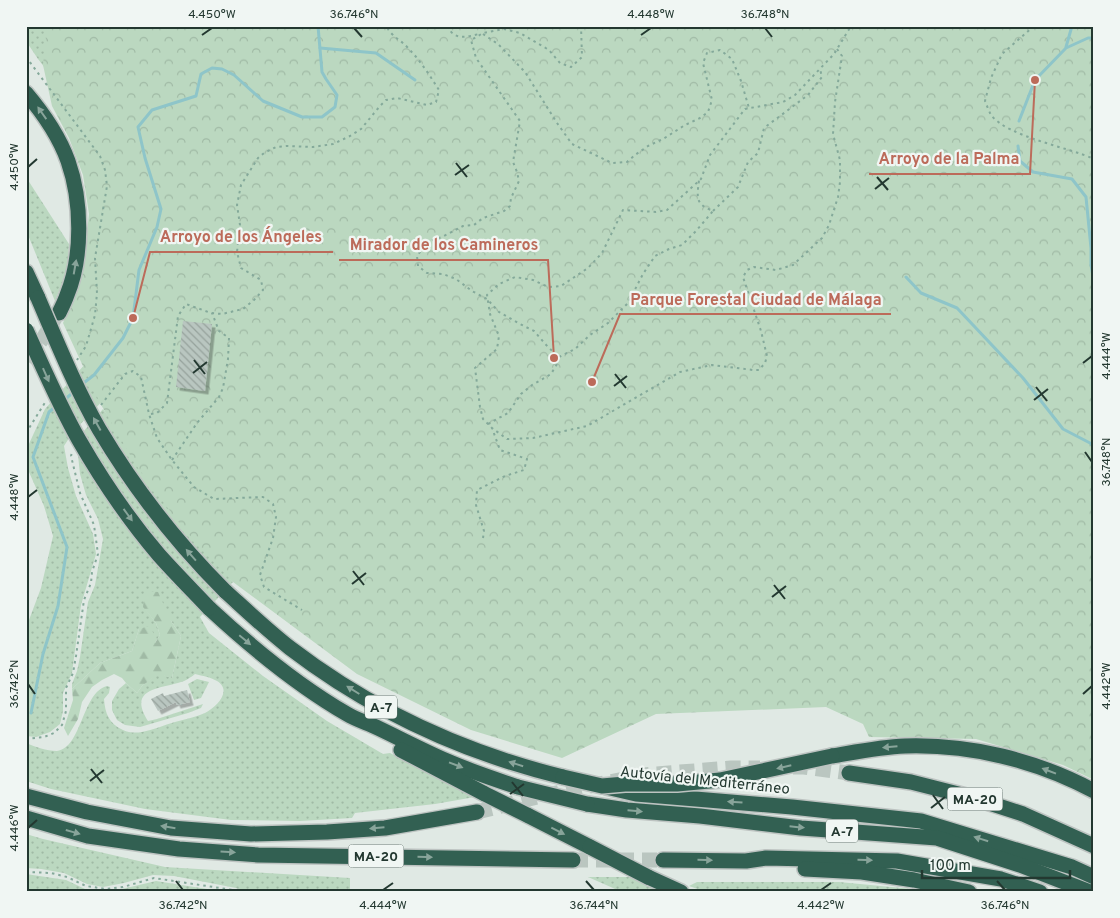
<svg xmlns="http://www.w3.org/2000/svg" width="1120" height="918" font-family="Overpass,sans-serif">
  <defs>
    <pattern id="grass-dots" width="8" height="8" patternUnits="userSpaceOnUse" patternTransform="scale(1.25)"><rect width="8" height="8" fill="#bbd8c0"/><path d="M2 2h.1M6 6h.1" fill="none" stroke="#a0baa5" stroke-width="1.8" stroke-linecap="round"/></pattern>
    <pattern id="forest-firs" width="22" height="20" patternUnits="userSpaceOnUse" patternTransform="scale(1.25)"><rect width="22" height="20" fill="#bbd8c0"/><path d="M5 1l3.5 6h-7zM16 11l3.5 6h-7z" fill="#a0baa5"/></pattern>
    <pattern id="park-crowns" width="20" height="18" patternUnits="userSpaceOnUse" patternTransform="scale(1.25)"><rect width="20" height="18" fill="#bbd8c0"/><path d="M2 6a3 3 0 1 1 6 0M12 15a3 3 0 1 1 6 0" fill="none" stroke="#a0baa5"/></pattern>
    <pattern id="building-back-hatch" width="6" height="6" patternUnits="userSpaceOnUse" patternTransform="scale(1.25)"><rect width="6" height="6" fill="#b9c6c0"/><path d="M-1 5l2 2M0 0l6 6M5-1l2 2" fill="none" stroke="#96a29c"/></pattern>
    <filter id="shadow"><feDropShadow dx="3.5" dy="3.5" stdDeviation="0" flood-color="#0004"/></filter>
  </defs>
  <rect width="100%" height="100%" fill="#e0e9e4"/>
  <g fill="url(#grass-dots)">
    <polygon points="26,26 382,26 109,394 73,432 64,446 68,468 76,496 93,534 96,554 81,605 72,673 63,693 63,711 60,724 50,732 36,737 26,736 26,628 41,588 53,536 44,506 29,472 28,446 45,409 86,363 98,337 88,124 38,59 26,41"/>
    <polygon points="26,177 69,244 68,264 62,284 55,301 26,230"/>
    <path d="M103 409 233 582 200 617 209 633 263 676 327 721 383 754 390 753 475 797 435 804 355 813 352 818 300 821 231 820 145 809 51 789 26 781V743C36 747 46 751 57 751 82 748 82 692 107 686L110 687 109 693 104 699C105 713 109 724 123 730 129 733 136 733 142 732 153 730 164 725 175 722 185 719 196 717 205 713 216 707 233 691 217 681 210 677 203 676 195 674 191 677 186 681 181 682 160 689 127 688 148 721L157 719 203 704 201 708 188 713 140 727 125 725 117 720 112 710V701L119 689 126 683 137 693 142 686 158 673 172 678 181 636 171 621 143 606 156 623 160 635 155 643 139 629 132 651 100 663 72 689V684L77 671 80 657 88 602 95 585 103 539 98 519 86 495 80 474 77 446 83 432Z"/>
    <polygon points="197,679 209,682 201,698 194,700 188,684"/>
    <polygon points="26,834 43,839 165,867 350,878 350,892 244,892 236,888 174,876 153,875 124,883 103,887 87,884 64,873 41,869 26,868"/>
    <polygon points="26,874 66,880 85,889 109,892 156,881 226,892 26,892"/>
    <polygon points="588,877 632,877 665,892 622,892"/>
    <polygon points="697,882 839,882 912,889 922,892 706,892 689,886"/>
  </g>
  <polygon fill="url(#forest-firs)" points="145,591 158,592 171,621 181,636 172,678 158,674 142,686 137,693 126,683 122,678 114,674 102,680 92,687 82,702 78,719 68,736 64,728 73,700 72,689 100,663 132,651 139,629 149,626 154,634 155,643 160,635 156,623 143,607"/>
  <polygon fill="url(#park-crowns)" points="47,26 1094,26 1094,780 1063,765 976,739 869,737 863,724 826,707 656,714 562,758 471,730 357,674 233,582 209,557 184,529 160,498 136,465 100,403 63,323 77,288 84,259 89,214 83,175 69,138 52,106 43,65"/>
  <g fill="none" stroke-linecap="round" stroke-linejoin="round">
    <g stroke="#8ec5c9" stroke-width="3">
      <polyline points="1066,47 1072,26"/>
      <polyline points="320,48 376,53 415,80"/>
      <polyline points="1019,121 1035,80 1066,48 1088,38 1094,38"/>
      <polyline points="1018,146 1020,161 1033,172 1072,179 1086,197 1091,248 1091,265 1094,282"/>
      <polyline points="906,277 921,293 957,308 1023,378 1063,429 1090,443 1094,447"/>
      <polyline points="81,385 94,375 123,338 133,318 139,270 157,227 161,209 145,158 138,127 152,110 196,96 201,74 212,68 222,69 234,75 263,101 302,117 322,117 335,107 337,95 326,79 322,72 318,26"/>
      <polyline points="64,400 75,391"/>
      <polyline points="31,713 43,654 58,606 67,547 33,457 49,412 55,407"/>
    </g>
  </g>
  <g fill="url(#building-back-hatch)" filter="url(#shadow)">
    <polygon points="183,321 212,324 205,391 176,387"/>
    <polygon points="187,690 190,702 177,705 176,702 158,711 151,699 163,693 164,696"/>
  </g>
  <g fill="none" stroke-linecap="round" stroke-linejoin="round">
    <g stroke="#bac6c0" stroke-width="15" stroke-dasharray="15 8" stroke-linecap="butt">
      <polyline points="26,360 44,337 55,318"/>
      <polyline points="793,767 804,767 849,773"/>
      <polyline points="477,812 537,797 643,775 731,768 760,768"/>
      <polyline points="573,860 663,860"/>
    </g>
    <g stroke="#bdc3c1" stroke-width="18">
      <g id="motorway">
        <path d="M26 93C43 113 59 136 68 161 82 201 83 256 67 295 65 301 62 307 59 313"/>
        <polyline points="26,272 38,298"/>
        <path d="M225 591C246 610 267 630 290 648 371 710 465 753 563 777"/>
        <path d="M209 608C251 647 297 685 347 714 357 720 368 723 378 728 401 739 424 751 447 761 470 771 494 779 518 787"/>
        <polyline points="401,750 485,794"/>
        <path d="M832 756C856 752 880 747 905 746 970 744 1036 760 1094 791"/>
        <polyline points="849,773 911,782 974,798 1023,814 1094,846"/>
        <polyline points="606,787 636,794 792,807 921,821 1072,867 1094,877"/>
        <polyline points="26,796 87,812 171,828 251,834 327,832 385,828 477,812"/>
        <polyline points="587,804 627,810 700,816 801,828 937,838 1020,865 1090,892"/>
        <polyline points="527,815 590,847"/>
        <polyline points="26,818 88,836 179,849 258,855 573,860"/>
        <polyline points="663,860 746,861 766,858 897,861 1001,879 1040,892"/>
        <polyline points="805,869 862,872 914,880 969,892"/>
        <polyline points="648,877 681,892"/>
      </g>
    </g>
    <g stroke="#84a99a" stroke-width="2" stroke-dasharray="2.5 4" stroke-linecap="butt">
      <path d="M447 26C455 41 466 37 479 34"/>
      <path d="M1034 26 1002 54 991 78 985 101C987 106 989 111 991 115 1008 137 1068 147 1094 159"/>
      <polyline points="483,34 498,44 525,72 557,123 572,144 612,163 627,162 635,155 648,146 663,139 685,125 700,118 708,112 712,100 703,63 707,53 720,50 732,59 741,81 749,108"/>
      <polyline points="837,49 842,56 835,102 833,134 840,160 840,182 838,197 829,225 822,238 793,265 776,270 754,267 747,270 743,277 761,331 767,356 765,363 759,370 753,370 712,365 680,372 587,426 533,438 507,439 492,428 483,419 480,407 475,368 497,349 499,336 490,314 487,295 499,284 515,277 533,280 548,287 561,286 588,268 602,253 623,210 656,212 667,210 701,179 710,155 745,109 783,102 795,95 834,54 851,26"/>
      <polyline points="26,57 100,156 105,170 107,186 95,258 97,293 95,315 86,346 77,360"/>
      <polyline points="713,211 738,187 748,162 758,153 764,128 808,95 822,77 820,69"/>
      <path d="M559 357 575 349 590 335 608 323 628 303 643 274 655 256 669 249 682 245 696 231 713 211C695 204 697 198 699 180"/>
      <polyline points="101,405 125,374 133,371 141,377 149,414 157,438 172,460 194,487 214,499 263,497 273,504 276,517 273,538 260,575 264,587 302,610"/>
      <path d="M151 414 157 413 167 403 178 316 186 304 211 313 222 314 243 309 254 300 263 290 261 280 241 268 237 252 240 225 237 205 241 185 258 158 264 153 276 147 287 146 313 147 333 144 350 136 361 129 380 106 386 100 397 98 427 105 436 102 439 90C430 76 420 60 408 48 400 39 393 38 386 26"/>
      <polyline points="488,424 508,413 521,394 532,385 551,374 557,364 559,357 548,347 534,331 520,324 499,312 487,299 472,291 456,279 443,274 427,273 418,266 417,256 427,242 442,237 463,226 474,225 483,218 504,211 510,206 511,198 519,181 517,172 513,162 520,121 476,58 471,40 483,33 504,29 520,33 549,50 560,63 571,67 582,57 581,26"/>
      <polyline points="26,433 46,401"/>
      <polyline points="172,460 197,423 219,397 223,388 228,359 229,338 219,331 212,313"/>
      <polyline points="483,538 484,531 476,505 477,490 505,476 524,470 527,459 500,450 492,428"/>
      <polyline points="26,739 44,737 54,733 62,725 66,711 66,688 73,673 76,656 84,600 91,583 92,572 98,554 94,525 80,493 71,456 72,452"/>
      <polyline points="26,872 51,873 67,877 86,886 106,889 123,887 154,878 233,890 237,892"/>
    </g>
    <use href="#motorway" stroke="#326052" stroke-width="15"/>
    <g stroke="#bdc3c1" stroke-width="18" stroke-linecap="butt">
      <g id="motorway-bridge">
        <path d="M38 298C57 342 75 387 99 429 134 488 176 542 225 591"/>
        <path d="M26 330C43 367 59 405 79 440 102 480 129 520 159 555 175 573 192 590 209 608"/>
        <polyline points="563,777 602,786 625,784 677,784 720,780 832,756"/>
        <polyline points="518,787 587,804"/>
        <polyline points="485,794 527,815"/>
        <polyline points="590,847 648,877"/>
      </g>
    </g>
    <use href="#motorway-bridge" stroke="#326052" stroke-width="15"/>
  </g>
  <defs><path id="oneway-solid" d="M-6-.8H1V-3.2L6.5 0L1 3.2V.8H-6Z" transform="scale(1.25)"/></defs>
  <g fill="#88a49a">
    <use href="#oneway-solid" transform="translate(42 113) rotate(-125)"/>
    <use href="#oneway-solid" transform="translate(75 267) rotate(-80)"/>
    <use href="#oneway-solid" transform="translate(46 375) rotate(66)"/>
    <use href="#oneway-solid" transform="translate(97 424) rotate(-119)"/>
    <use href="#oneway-solid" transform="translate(128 515) rotate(54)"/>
    <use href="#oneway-solid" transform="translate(191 555) rotate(-131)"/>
    <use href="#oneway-solid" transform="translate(245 640) rotate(40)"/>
    <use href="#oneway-solid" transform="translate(353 690) rotate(-148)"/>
    <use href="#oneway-solid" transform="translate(890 747) rotate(175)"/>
    <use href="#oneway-solid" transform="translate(516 764) rotate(-163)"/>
    <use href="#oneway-solid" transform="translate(456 765) rotate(21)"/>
    <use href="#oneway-solid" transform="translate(784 767) rotate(167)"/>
    <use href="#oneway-solid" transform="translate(1049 771) rotate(-159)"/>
    <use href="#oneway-solid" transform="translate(735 802) rotate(-176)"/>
    <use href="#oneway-solid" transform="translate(635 811) rotate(5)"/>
    <use href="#oneway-solid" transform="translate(168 827) rotate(-171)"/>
    <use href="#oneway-solid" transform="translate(797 827) rotate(6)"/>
    <use href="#oneway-solid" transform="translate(377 828) rotate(175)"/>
    <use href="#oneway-solid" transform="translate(558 831) rotate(27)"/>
    <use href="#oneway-solid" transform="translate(73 832) rotate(16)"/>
    <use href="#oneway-solid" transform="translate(981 839) rotate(-163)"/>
    <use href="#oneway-solid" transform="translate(228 852) rotate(4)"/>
    <use href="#oneway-solid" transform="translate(425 857) rotate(1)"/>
    <use href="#oneway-solid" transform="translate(705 860) rotate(1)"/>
    <use href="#oneway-solid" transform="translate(865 860) rotate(1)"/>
  </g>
  <path fill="none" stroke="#233830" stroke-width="2" d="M354 28 362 37M765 28 772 37M202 35 212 28M641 35 651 28M456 163 467 177M28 167 37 159M455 175 469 165M877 177 888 190M875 189 889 178M194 360 205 374M1083 363 1092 356M193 373 207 362M615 374 626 388M614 386 627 376M1036 387 1047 401M1034 400 1048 389M1085 452 1092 462M28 497 37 490M353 571 364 585M352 584 366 573M774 585 785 599M772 597 786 586M28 684 35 694M1083 694 1092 686M91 769 102 783M90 781 104 770M512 782 523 796M510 794 524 784M933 795 943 809M931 808 945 797M28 828 37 820M176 881 183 890M586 881 594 890M997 881 1005 890M383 890 393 883M821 890 831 883"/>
  <g text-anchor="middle" stroke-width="4.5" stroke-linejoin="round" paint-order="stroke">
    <g fill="#f0f6f3" stroke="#60716a" stroke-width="1">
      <rect x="365" y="695.5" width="32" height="23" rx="4"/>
      <rect x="947.5" y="787.5" width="55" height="23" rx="4"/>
      <rect x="826" y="819.5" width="32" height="23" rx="4"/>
      <rect x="348.5" y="844.5" width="55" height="23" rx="4"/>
    </g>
    <g font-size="14" font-weight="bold" fill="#233830">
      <text x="381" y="712">A-7</text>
      <text x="975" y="804">MA-20</text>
      <text x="842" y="836">A-7</text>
      <text x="376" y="861">MA-20</text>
    </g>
    <g font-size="15" fill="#233830" stroke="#f0f6f3">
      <text transform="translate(705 780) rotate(6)" y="5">Autovía del Mediterráneo</text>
    </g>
  </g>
  <path fill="none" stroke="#bc6b5a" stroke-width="2" d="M1035 80L1030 174H869M133 318L150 252H333M554 358L548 260H339M592 382L620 314H891"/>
  <g fill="#bc6b5a" stroke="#f0f6f3" stroke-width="2">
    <circle cx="1035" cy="80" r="5"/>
    <circle cx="133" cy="318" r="5"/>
    <circle cx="554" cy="358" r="5"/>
    <circle cx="592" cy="382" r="5"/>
  </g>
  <g font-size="16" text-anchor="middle" font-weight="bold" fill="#bc6b5a" stroke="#f0f6f3" stroke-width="4.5" stroke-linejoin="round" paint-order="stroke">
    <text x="949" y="164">Arroyo de la Palma</text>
    <text x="241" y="242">Arroyo de los Ángeles</text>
    <text x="444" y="250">Mirador de los Camineros</text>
    <text x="756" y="305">Parque Forestal Ciudad de Málaga</text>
  </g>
  <rect width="1120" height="918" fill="none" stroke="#f0f6f3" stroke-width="55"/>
  <path d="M922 870v8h148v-8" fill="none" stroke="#233830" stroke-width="2.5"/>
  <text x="930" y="870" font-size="15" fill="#233830" stroke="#f0f6f3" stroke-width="4" paint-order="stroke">100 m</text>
  <rect x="28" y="28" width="1064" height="862" fill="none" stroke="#233830" stroke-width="2"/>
  <g font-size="12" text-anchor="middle" fill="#233830">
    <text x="212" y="18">4.450°W</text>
    <text x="354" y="18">36.746°N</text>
    <text x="651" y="18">4.448°W</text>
    <text x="765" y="18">36.748°N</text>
    <text transform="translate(14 167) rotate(-90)" y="4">4.450°W</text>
    <text transform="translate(1106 356) rotate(-90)" y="4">4.444°W</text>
    <text transform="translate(1106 462) rotate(-90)" y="4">36.748°N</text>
    <text transform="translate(14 497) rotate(-90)" y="4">4.448°W</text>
    <text transform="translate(14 684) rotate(-90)" y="4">36.742°N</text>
    <text transform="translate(1106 686) rotate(-90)" y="4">4.442°W</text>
    <text transform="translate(14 828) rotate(-90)" y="4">4.446°W</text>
    <text x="183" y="909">36.742°N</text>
    <text x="383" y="909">4.444°W</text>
    <text x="594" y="909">36.744°N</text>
    <text x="821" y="909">4.442°W</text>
    <text x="1005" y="909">36.746°N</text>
  </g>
</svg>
